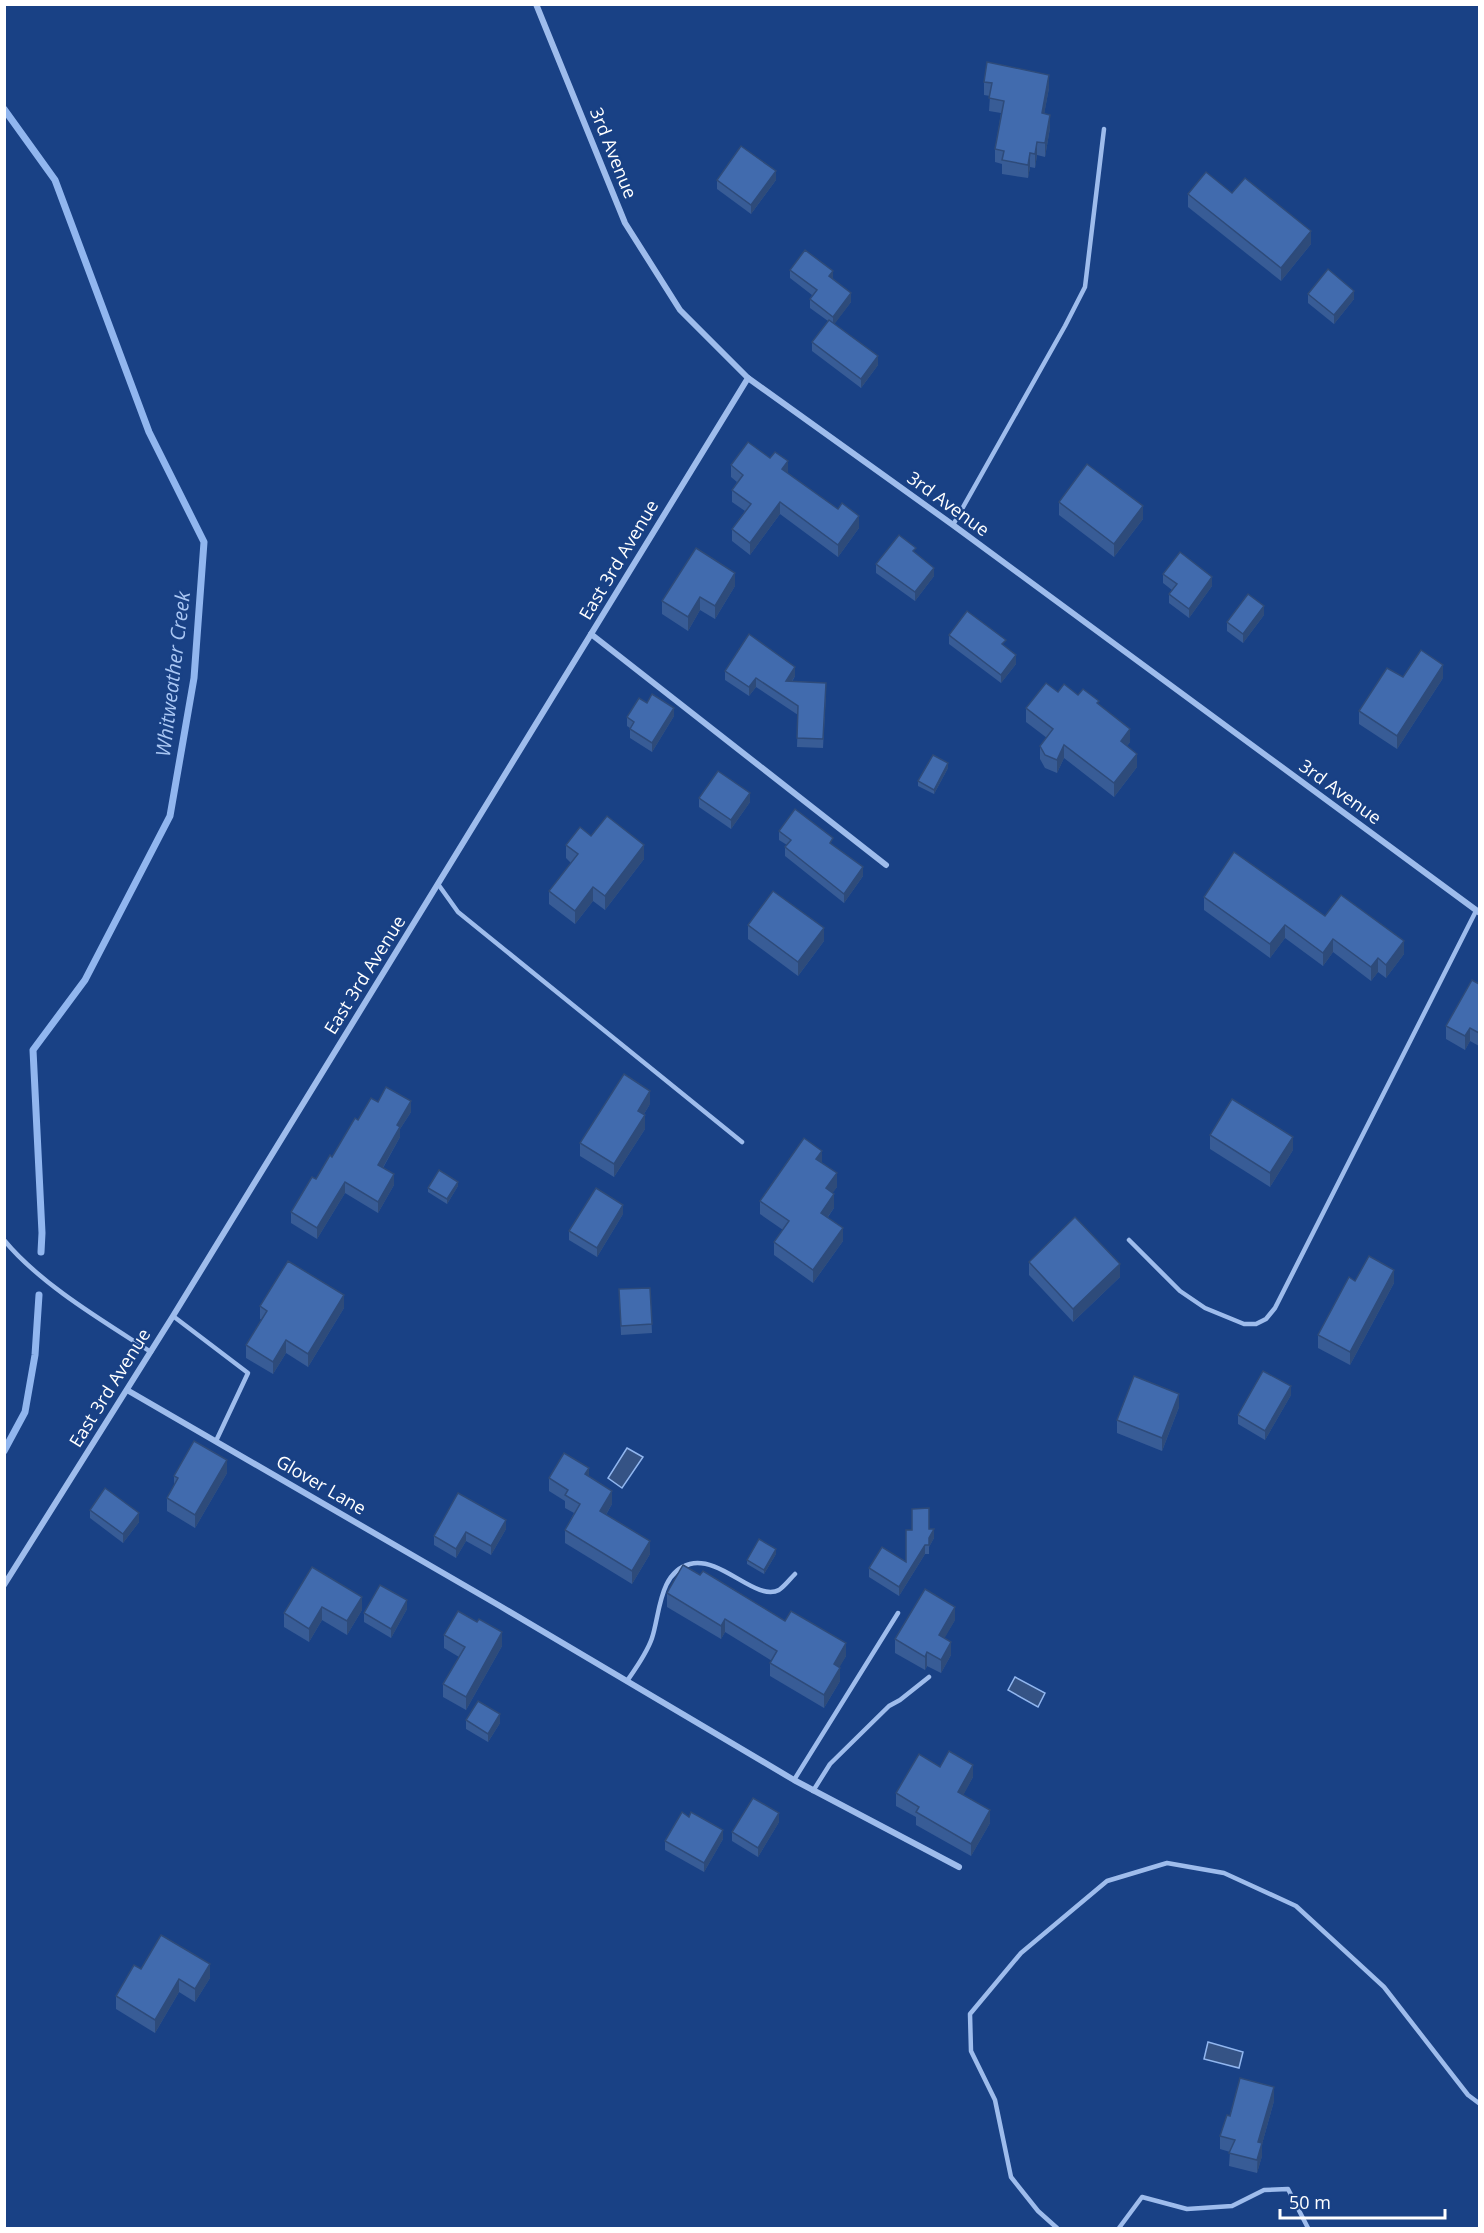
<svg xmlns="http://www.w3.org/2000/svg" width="1484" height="2233" font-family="'Open Sans',sans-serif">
  <rect width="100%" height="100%" fill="#194185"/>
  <g fill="#355385" stroke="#91b6ef" stroke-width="1.5">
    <polygon points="627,1448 643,1457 622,1488 608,1478"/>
    <polygon points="1015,1677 1045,1693 1038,1707 1008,1690"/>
    <polygon points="1208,2042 1243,2052 1239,2068 1204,2059"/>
  </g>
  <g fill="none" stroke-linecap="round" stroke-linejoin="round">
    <g stroke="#91b6ef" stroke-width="7">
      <polyline points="4,109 55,180 149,432 204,542 194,678 170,816 85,980 33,1050 42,1233 41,1252"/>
      <polyline points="4,1451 25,1412 35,1355 39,1295"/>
    </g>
    <g stroke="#9ebcec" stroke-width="4.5">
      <polyline points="953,525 1065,326 1085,287 1104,129"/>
      <polyline points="438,884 458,912 742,1142"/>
      <path d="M4 1240C40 1284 103 1321 151 1352"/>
      <polyline points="1129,1240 1180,1291 1205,1308 1244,1324 1256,1324 1266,1319 1275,1308 1476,911"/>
      <polyline points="173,1316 248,1373 216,1441"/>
      <path d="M627 1681C636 1668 647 1653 652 1638 660 1614 659 1572 690 1564 721 1556 756 1602 779 1590 785 1586 790 1579 795 1574"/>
      <polyline points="794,1780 898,1613"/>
      <polyline points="813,1791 830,1764 889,1706 900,1700 929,1677"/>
      <polyline points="1057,2228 1038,2211 1011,2177 995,2100 971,2051 970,2014 1021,1953 1107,1881 1167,1863 1224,1873 1296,1906 1384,1987 1468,2095 1480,2104"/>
      <polyline points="1119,2228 1142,2197 1187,2209 1232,2206 1264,2190 1288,2189 1308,2228"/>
    </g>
    <g stroke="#9ebcec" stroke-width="6">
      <polyline points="536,4 625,223 680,310 748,378 953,525 1480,913"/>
      <polyline points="591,634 886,865"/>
      <polyline points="127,1390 500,1606 794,1780 959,1867"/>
      <polyline points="4,1585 173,1316 748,378"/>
    </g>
  </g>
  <g fill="#385c96">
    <polygon points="984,82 1049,88 1044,114 1050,128 1045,157 1037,155 1035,168 1030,167 1028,178 1002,174 1002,164 995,162 995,149 1001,113 989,111 990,96 984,95"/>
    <polygon points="717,180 776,180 751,214 717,189"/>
    <polygon points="1232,193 1311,244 1281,281 1188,207 1188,194"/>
    <polygon points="790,270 833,279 851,302 834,324 878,365 861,388 812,351 812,342 828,321 810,308 810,299 812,295 790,278"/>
    <polygon points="1308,294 1354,299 1334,324 1308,303"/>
    <polygon points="731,465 788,473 859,528 838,557 780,514 750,555 732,541 732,529 745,511 732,502 732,490 737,482 731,477"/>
    <polygon points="1059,502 1143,519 1114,557 1059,515"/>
    <polygon points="916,553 934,576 915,601 876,573 876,564"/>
    <polygon points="1163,574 1212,586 1189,618 1169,603 1169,594 1172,590 1163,583"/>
    <polygon points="735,586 715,619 700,610 688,631 662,614 662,601"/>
    <polygon points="1264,615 1243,643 1227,631 1227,622"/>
    <polygon points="949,635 1006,647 1016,664 1001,683 949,644"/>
    <polygon points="725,671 795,676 792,682 826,692 823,748 797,747 798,715 756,687 749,696 725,680"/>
    <polygon points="1443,678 1397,749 1359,724 1359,711"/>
    <polygon points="1058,692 1078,695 1099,704 1130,742 1127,746 1137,767 1114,797 1064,758 1057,773 1045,768 1040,759 1040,746 1047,738 1026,722 1026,708"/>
    <polygon points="647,703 674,716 652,752 630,738 630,728 627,726 627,717"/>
    <polygon points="948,768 934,794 918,786 918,781"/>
    <polygon points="699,798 750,802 731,829 699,807"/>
    <polygon points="779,831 833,845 863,876 844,903 785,856 785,847 787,845 779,840"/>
    <polygon points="591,836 644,859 605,910 593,901 575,924 549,904 549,891 571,863 566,858 566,845"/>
    <polygon points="1204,897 1325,916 1404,954 1386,978 1378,972 1371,981 1333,952 1323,966 1285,938 1270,958 1204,910"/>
    <polygon points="748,925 824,941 798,976 748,939"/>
    <polygon points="1479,984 1479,1046 1470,1041 1465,1050 1446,1039 1446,1026"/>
    <polygon points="378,1102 411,1112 400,1129 400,1137 383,1168 394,1185 378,1213 345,1193 317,1239 291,1223 291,1212 332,1157 358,1120"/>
    <polygon points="650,1104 644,1114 645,1129 614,1177 580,1156 580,1143"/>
    <polygon points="1210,1135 1293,1150 1270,1187 1210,1149"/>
    <polygon points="822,1163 837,1187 832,1193 834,1208 828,1217 843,1241 813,1283 774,1255 774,1242 783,1230 760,1214 760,1201"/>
    <polygon points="458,1186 447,1204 428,1192 428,1188"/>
    <polygon points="623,1214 597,1257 569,1240 569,1231"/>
    <polygon points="1029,1262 1120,1277 1073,1322 1029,1275"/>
    <polygon points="1355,1281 1394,1283 1350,1365 1318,1348 1318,1335"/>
    <polygon points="650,1288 652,1333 621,1335 619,1289"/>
    <polygon points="260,1306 344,1308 308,1367 286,1353 273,1374 246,1358 246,1345 262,1320 260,1319"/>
    <polygon points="1291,1395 1265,1440 1238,1424 1238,1415"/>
    <polygon points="1179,1407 1162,1451 1117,1433 1117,1420"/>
    <polygon points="227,1473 195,1528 167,1511 167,1498 174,1485 174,1476"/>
    <polygon points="589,1477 612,1504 606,1515 650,1554 632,1584 565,1543 565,1530 574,1513 565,1508 565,1501 549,1491 549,1478"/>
    <polygon points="458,1493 506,1529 491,1555 466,1541 456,1558 434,1545 434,1536"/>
    <polygon points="90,1510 139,1522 123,1543 90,1518"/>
    <polygon points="929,1529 934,1538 929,1547 929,1554 925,1554 899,1596 869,1577 869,1568 906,1562"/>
    <polygon points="776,1554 764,1574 747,1564 747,1560"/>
    <polygon points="700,1575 785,1621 846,1656 839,1667 840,1681 824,1708 770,1676 770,1663 772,1661 725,1632 721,1639 667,1607 667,1593"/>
    <polygon points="362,1597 362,1610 347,1635 322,1620 309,1642 284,1627 284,1613"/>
    <polygon points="407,1609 391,1638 364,1622 364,1613"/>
    <polygon points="955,1620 944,1638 951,1655 941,1673 927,1666 925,1670 895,1653 895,1639"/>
    <polygon points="477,1622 502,1646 466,1710 443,1697 443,1684 459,1657 444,1648 444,1635"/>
    <polygon points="466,1720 500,1723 488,1742 466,1729"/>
    <polygon points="940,1767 973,1777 963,1795 990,1823 971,1856 916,1825 916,1817 896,1806 896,1793"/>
    <polygon points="779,1822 758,1857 732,1841 732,1832"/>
    <polygon points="723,1839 704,1872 665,1850 665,1841"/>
    <polygon points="141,1969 210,1978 195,2002 179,1992 155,2033 116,2009 116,1996"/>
    <polygon points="1274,2101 1262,2144 1262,2156 1257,2173 1229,2166 1230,2152 1220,2149 1220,2136 1230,2116"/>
  </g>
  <g fill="#2e4b7a">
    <polygon points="1049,75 1049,88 1042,126 1042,113"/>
    <polygon points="1050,115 1050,128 1045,157 1045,143"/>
    <polygon points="1037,142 1037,155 1035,168 1035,154"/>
    <polygon points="1030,153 1030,167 1028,178 1028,165"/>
    <polygon points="776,171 776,180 751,214 751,205"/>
    <polygon points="1311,231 1311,244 1281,281 1281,268"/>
    <polygon points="833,271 833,280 829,276"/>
    <polygon points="1354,291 1354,299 1334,324 1334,315"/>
    <polygon points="851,293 851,302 833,326 833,317"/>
    <polygon points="878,356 878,365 861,388 861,379"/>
    <polygon points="788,461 788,473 782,481 782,469"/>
    <polygon points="780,502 780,514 750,555 750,543"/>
    <polygon points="1143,506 1143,519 1114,557 1114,544"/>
    <polygon points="859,516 859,528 838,557 838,545"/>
    <polygon points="934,568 934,576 915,601 915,592"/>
    <polygon points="735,573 735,586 715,619 715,606"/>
    <polygon points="1212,577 1212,586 1189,618 1189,609"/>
    <polygon points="700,597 700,610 688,631 688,617"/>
    <polygon points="1264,606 1264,615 1243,643 1243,634"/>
    <polygon points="1016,655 1016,664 1001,683 1001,675"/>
    <polygon points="1443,665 1443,678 1397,749 1397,736"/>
    <polygon points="795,667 795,676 786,690 786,681"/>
    <polygon points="756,678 756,687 749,696 749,687"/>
    <polygon points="674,708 674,716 652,752 652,743"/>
    <polygon points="1130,729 1130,742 1121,754 1121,741"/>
    <polygon points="1064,745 1064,758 1057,773 1057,760"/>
    <polygon points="1137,754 1137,767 1114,797 1114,783"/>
    <polygon points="948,763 948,768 934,794 934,790"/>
    <polygon points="750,793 750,802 731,829 731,820"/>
    <polygon points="644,845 644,859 605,910 605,896"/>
    <polygon points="863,867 863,876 844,903 844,894"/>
    <polygon points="593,887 593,901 575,924 575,911"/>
    <polygon points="1285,925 1285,938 1270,958 1270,944"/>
    <polygon points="824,928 824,941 798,976 798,962"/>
    <polygon points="1333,939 1333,952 1323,966 1323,953"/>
    <polygon points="1404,941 1404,954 1386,978 1386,965"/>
    <polygon points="1378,958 1378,972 1371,981 1371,967"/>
    <polygon points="1470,1028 1470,1041 1465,1050 1465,1036"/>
    <polygon points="650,1091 650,1104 638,1124 638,1111"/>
    <polygon points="411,1101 411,1112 400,1129 400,1137 378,1176 378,1165 397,1125"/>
    <polygon points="645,1115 645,1129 614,1177 614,1164"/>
    <polygon points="1293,1137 1293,1150 1270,1187 1270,1173"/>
    <polygon points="822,1151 822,1164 816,1159"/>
    <polygon points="837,1173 837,1187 826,1202 826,1188"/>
    <polygon points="394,1174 394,1185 378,1213 378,1202"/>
    <polygon points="345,1182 345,1193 317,1239 317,1228"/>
    <polygon points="458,1182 458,1186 447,1204 447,1199"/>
    <polygon points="834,1194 834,1208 821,1226 821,1213"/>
    <polygon points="623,1205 623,1214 597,1257 597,1248"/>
    <polygon points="843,1228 843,1241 813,1283 813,1270"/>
    <polygon points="1120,1264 1120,1277 1073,1322 1073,1309"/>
    <polygon points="1394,1270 1394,1283 1350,1365 1350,1352"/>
    <polygon points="344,1295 344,1308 308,1367 308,1354"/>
    <polygon points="286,1340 286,1353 273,1374 273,1362"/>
    <polygon points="1291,1386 1291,1395 1265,1440 1265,1431"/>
    <polygon points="1179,1394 1179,1407 1162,1451 1162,1438"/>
    <polygon points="227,1460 227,1473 195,1528 195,1515"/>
    <polygon points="589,1468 589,1481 585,1474"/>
    <polygon points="612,1491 612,1504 600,1525 600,1511"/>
    <polygon points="139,1513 139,1522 123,1543 123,1534"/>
    <polygon points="506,1520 506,1529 491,1555 491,1546"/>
    <polygon points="934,1529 934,1538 929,1547 929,1538"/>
    <polygon points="466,1532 466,1541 456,1558 456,1549"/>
    <polygon points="650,1541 650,1554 632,1584 632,1571"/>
    <polygon points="925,1545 925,1554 899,1596 899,1587"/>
    <polygon points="776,1549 776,1554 764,1574 764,1570"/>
    <polygon points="362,1597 362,1610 347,1635 347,1621"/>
    <polygon points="407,1600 407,1609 391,1638 391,1629"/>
    <polygon points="322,1607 322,1620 309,1642 309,1629"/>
    <polygon points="955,1607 955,1620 939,1648 939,1635"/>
    <polygon points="725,1619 725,1632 721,1639 721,1626"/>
    <polygon points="502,1632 502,1646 466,1710 466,1697"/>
    <polygon points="951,1642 951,1655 941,1673 941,1660"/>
    <polygon points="846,1643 846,1656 834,1677 834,1664"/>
    <polygon points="927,1652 927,1666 925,1670 925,1657"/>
    <polygon points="840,1668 840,1681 824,1708 824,1695"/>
    <polygon points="500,1714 500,1723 488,1742 488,1734"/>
    <polygon points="973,1765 973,1777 958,1805 958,1792"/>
    <polygon points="990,1810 990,1823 971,1856 971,1844"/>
    <polygon points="779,1813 779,1822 758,1857 758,1848"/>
    <polygon points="723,1830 723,1839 704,1872 704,1863"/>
    <polygon points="210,1964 210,1978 195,2002 195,1989"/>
    <polygon points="179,1979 179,1992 155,2033 155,2020"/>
    <polygon points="1274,2087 1274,2101 1262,2144 1262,2156 1257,2173 1258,2142"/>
  </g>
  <g fill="#416bae" stroke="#2e4b7a" stroke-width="1.5">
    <polygon points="987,62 1049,75 1042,113 1050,115 1045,143 1037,142 1035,154 1030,153 1028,165 1002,160 1004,151 995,149 1004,101 989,98 992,83 984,82"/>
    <polygon points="741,146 776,171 751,205 717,180"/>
    <polygon points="1206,172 1232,193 1245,178 1311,231 1281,268 1188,194"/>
    <polygon points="805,250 833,271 829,276 851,293 833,317 810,299 817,290 790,270"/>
    <polygon points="1328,269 1354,291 1334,315 1308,294"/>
    <polygon points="829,320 878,356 861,379 812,342"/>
    <polygon points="748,442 770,458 775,452 788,461 782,469 838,509 842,503 859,516 838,545 780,502 750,543 732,529 751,504 732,490 743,475 731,465"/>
    <polygon points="1087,464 1143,506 1114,544 1059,502"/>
    <polygon points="899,535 916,548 913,551 934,568 915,592 876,564"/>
    <polygon points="696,548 735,573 715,606 700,597 688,617 662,601"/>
    <polygon points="1180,552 1212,577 1189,609 1169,594 1177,584 1163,574"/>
    <polygon points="1248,594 1264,606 1243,634 1227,622"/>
    <polygon points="967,611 1006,640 1002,644 1016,655 1001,675 949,635"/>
    <polygon points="749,634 795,667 786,681 826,683 823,739 797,738 798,706 756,678 749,687 725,671"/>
    <polygon points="1421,650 1443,665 1397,736 1359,711 1387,668 1403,677"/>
    <polygon points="1046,683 1058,692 1064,684 1078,695 1083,689 1099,701 1097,703 1130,729 1121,741 1137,754 1114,783 1064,745 1057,760 1045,755 1040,746 1053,729 1026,708"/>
    <polygon points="652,694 674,708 652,743 630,729 634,722 627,717 639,698 647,703"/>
    <polygon points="933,755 948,763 934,790 918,781"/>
    <polygon points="718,771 750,793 731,820 699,798"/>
    <polygon points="795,809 833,838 830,843 863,867 844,894 785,847 791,840 779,831"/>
    <polygon points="607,816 644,845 605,896 593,887 575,911 549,891 578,854 566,845 580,827 591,836"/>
    <polygon points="1234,852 1325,916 1341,895 1404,941 1386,965 1378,958 1371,967 1333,939 1323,953 1285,925 1270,944 1204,897"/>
    <polygon points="773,891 824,928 798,962 748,925"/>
    <polygon points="1472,980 1479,984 1479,1033 1470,1028 1465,1036 1446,1026"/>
    <polygon points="624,1074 650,1091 638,1111 645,1115 614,1164 580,1143"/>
    <polygon points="386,1087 411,1101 397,1125 400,1127 378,1165 394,1174 378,1202 345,1182 317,1228 291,1212 312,1177 316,1179 330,1155 332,1157 355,1118 358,1120 371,1098 378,1102"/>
    <polygon points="1232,1099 1293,1137 1270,1173 1210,1135"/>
    <polygon points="804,1138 822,1151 816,1159 837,1173 826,1188 834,1194 821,1213 843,1228 813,1270 774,1242 789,1221 760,1201"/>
    <polygon points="439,1170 458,1182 447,1199 428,1188"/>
    <polygon points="596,1188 623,1205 597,1248 569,1231"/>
    <polygon points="1075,1217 1120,1264 1073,1309 1029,1262"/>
    <polygon points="1369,1256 1394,1270 1350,1352 1318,1335 1349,1277 1355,1281"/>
    <polygon points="288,1261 344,1295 308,1354 286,1340 273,1362 246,1345 267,1311 260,1306"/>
    <polygon points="650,1288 652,1324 621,1326 619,1289"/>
    <polygon points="1263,1371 1291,1386 1265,1431 1238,1415"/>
    <polygon points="1134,1376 1179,1394 1162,1438 1117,1420"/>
    <polygon points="194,1441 227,1460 195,1515 167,1498 178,1478 174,1476"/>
    <polygon points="564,1453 589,1468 585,1474 612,1491 600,1511 650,1541 632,1571 565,1530 580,1504 565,1495 568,1490 549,1478"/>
    <polygon points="105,1488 139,1513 123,1534 90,1510"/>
    <polygon points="458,1493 506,1520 491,1546 466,1532 456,1549 434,1536"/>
    <polygon points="929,1508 929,1529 934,1529 929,1538 929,1545 925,1545 899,1587 869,1568 882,1547 906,1562 906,1530 912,1530 912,1509"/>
    <polygon points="759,1539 776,1549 764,1570 747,1560"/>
    <polygon points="683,1565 700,1575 703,1571 785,1621 791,1611 846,1643 834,1664 840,1668 824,1695 770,1663 777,1651 725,1619 721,1626 667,1593"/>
    <polygon points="312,1567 362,1597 347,1621 322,1607 309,1629 284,1613"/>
    <polygon points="380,1585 407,1600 391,1629 364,1613"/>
    <polygon points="925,1589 955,1607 939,1635 951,1642 941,1660 927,1652 925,1657 895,1639"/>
    <polygon points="458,1611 477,1622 479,1619 502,1632 466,1697 443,1684 465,1647 444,1635"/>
    <polygon points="478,1701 500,1714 488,1734 466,1720"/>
    <polygon points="949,1751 973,1765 958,1792 990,1810 971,1844 916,1812 919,1807 896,1793 919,1754 940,1767"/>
    <polygon points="753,1798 779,1813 758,1848 732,1832"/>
    <polygon points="682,1812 689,1817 691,1812 723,1830 704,1863 665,1841"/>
    <polygon points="161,1935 210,1964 195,1989 179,1979 155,2020 116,1996 134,1965 141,1969"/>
    <polygon points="1240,2078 1274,2087 1258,2142 1262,2143 1257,2160 1229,2153 1235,2140 1220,2136 1227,2115 1230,2116"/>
  </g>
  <g text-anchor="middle" stroke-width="4.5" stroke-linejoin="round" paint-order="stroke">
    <g font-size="18" fill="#fff" stroke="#194185">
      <text transform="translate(613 153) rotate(68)" y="6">3rd Avenue</text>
      <text transform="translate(948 504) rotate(36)" y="6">3rd Avenue</text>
      <text transform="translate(619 560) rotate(-59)" y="6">East 3rd Avenue</text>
      <text transform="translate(1340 792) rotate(36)" y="6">3rd Avenue</text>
      <text transform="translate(365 975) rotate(-58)" y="6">East 3rd Avenue</text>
      <text transform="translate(110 1388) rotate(-58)" y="6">East 3rd Avenue</text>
      <text transform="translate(321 1485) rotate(30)" y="6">Glover Lane</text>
    </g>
    <g font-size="20" font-style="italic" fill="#aac7f4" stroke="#194185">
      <text transform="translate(173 674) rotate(-83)" y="7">Whitweather Creek</text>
    </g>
  </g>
  <rect width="1484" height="2233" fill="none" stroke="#ffffff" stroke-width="12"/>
  <path d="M1280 2209v9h165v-9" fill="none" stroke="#ffffff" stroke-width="3"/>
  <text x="1289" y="2209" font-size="18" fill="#ffffff" stroke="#194185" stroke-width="4.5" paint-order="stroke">50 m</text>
</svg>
